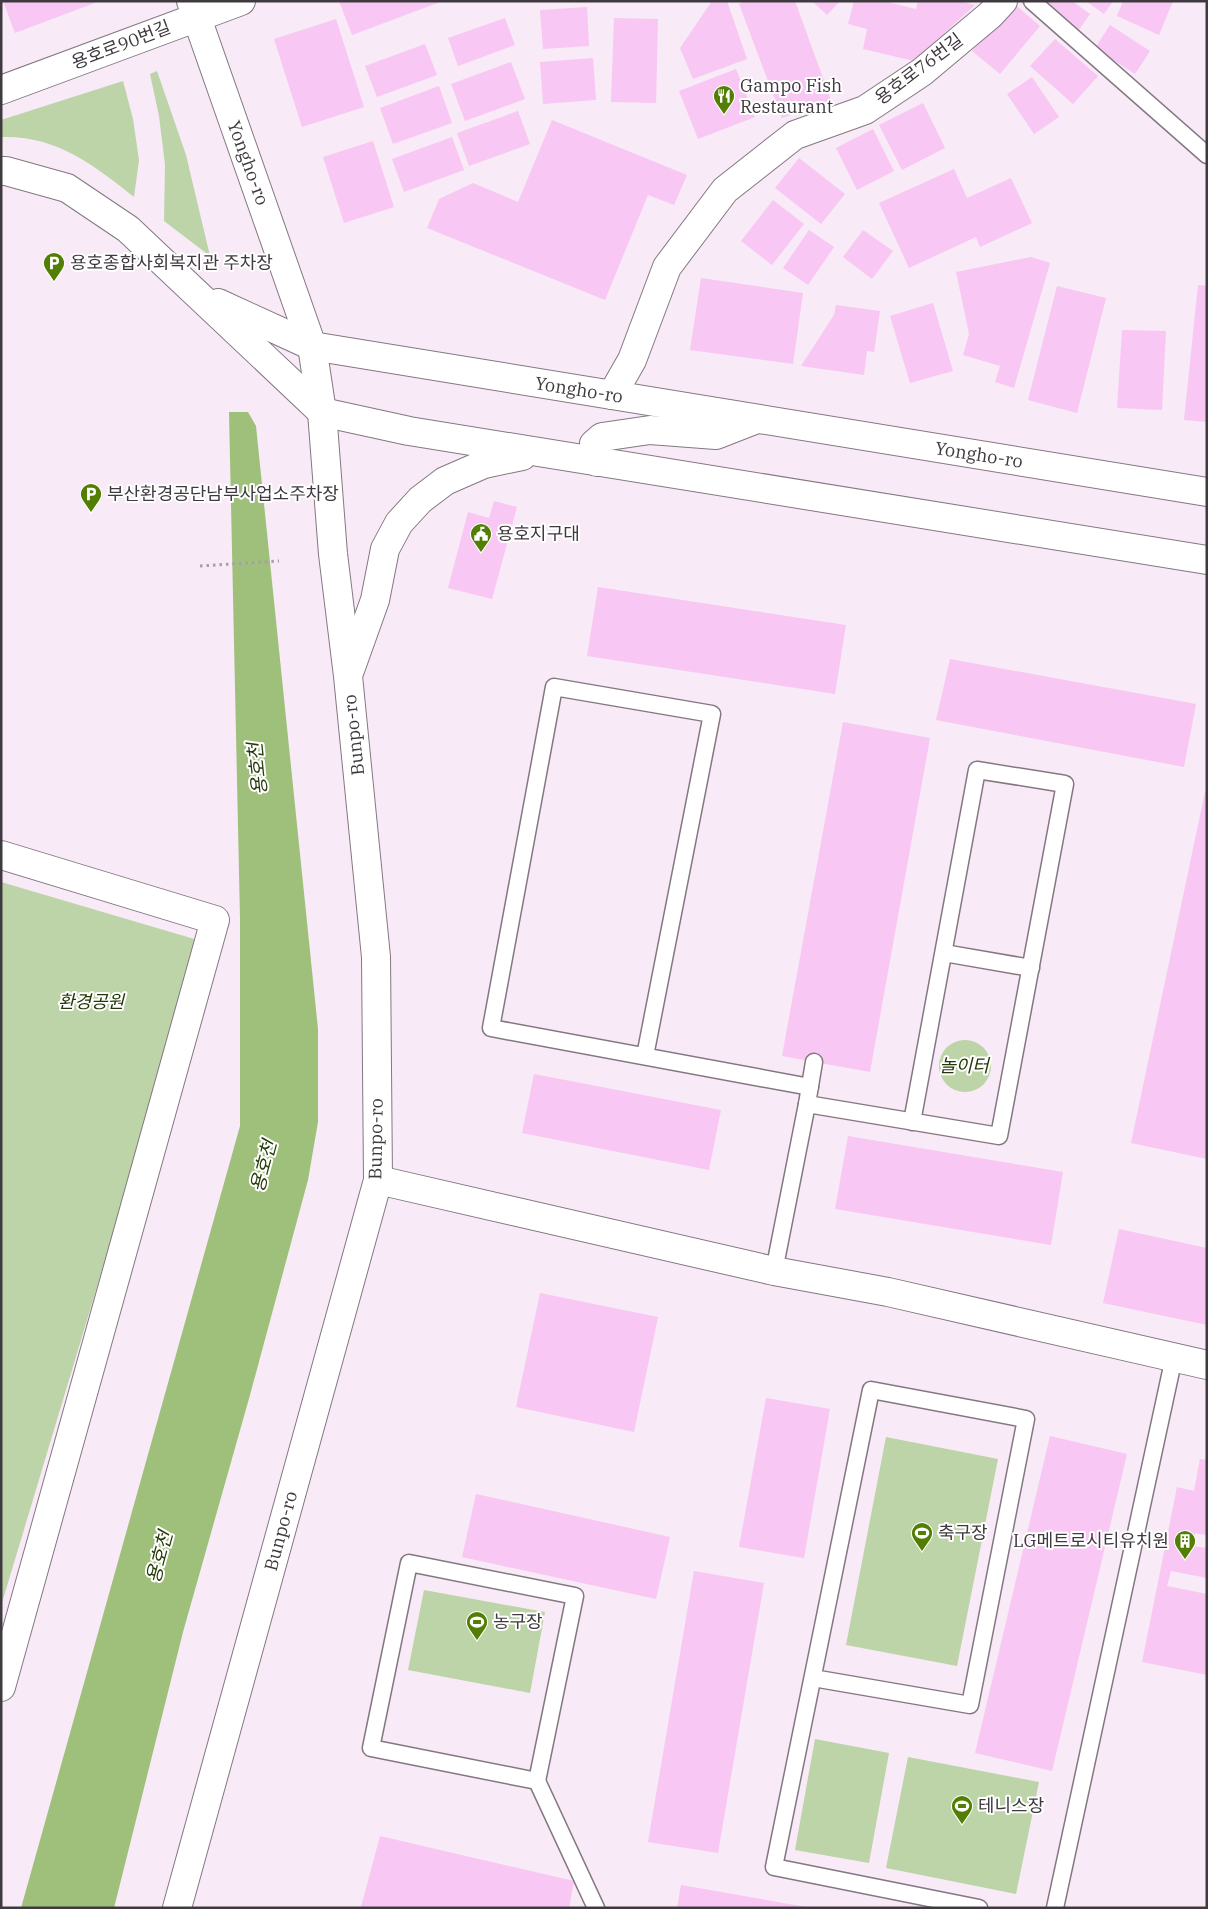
<svg xmlns="http://www.w3.org/2000/svg" width="1208" height="1909" font-family="'IBM Plex Serif','Noto Sans KR',serif">
  <rect width="100%" height="100%" fill="#f8eaf6"/>
  <g fill="#bcd4a7">
    <polygon points="157,71 186,155 210,256 164,221 165,165 159,116 150,74"/>
    <path d="M123 81 133 119 139 160 134 197C94 165 56 135 1 137V120Z"/>
    <polygon points="1,882 201,941 1,1606"/>
    <circle cx="965" cy="1066" r="26"/>
    <polygon points="886,1437 998,1459 957,1666 846,1645"/>
    <polygon points="424,1590 545,1612 530,1693 408,1670"/>
    <polygon points="815,1739 889,1753 869,1863 795,1850"/>
    <polygon points="908,1757 1039,1782 1016,1894 886,1868"/>
  </g>
  <polygon fill="#9ec07b" points="229,412 248,412 256,426 318,1029 318,1122 308,1180 250,1395 183,1632 114,1908 21,1908 240,1126 240,918"/>
  <g fill="#f8c7f3">
    <polygon points="3,1 100,1 15,33"/>
    <polygon points="339,1 443,1 352,35"/>
    <polygon points="712,1 727,1 747,59 693,79 680,48"/>
    <polygon points="745,1 795,1 831,100 782,118 739,4"/>
    <polygon points="812,1 840,1 827,15"/>
    <polygon points="854,1 883,1 916,9 918,1 959,1 975,5 914,61 863,49 867,29 848,24"/>
    <polygon points="1044,1 1072,1 1090,14 1078,31"/>
    <polygon points="1086,1 1113,1 1104,14"/>
    <polygon points="1123,1 1173,1 1159,35 1117,16"/>
    <polygon points="1013,3 1040,26 1000,74 972,51"/>
    <polygon points="587,7 589,46 543,49 540,10"/>
    <polygon points="505,18 515,45 458,66 448,38"/>
    <polygon points="614,18 658,19 656,103 611,102"/>
    <polygon points="336,19 364,107 302,127 274,39"/>
    <polygon points="1110,25 1150,51 1135,74 1095,48"/>
    <polygon points="1055,39 1098,76 1073,104 1030,66"/>
    <polygon points="425,44 437,75 377,97 365,66"/>
    <polygon points="593,58 596,100 543,104 540,62"/>
    <polygon points="511,62 525,99 465,121 451,84"/>
    <polygon points="736,69 755,117 698,139 679,91"/>
    <polygon points="1032,77 1059,117 1034,134 1007,94"/>
    <polygon points="439,86 452,123 393,144 380,108"/>
    <polygon points="923,103 945,148 902,170 879,125"/>
    <polygon points="518,111 530,144 469,166 457,133"/>
    <polygon points="552,120 687,175 674,205 648,195 605,300 427,228 439,199 473,183 518,202"/>
    <polygon points="873,129 894,171 857,190 836,148"/>
    <polygon points="452,137 464,170 404,192 392,159"/>
    <polygon points="373,141 394,207 344,223 323,157"/>
    <polygon points="799,158 845,194 821,224 775,188"/>
    <polygon points="954,169 967,198 1011,178 1032,223 980,247 976,237 909,268 879,203"/>
    <polygon points="773,200 804,224 772,265 741,241"/>
    <polygon points="809,230 834,247 808,285 783,268"/>
    <polygon points="863,230 893,251 872,279 843,257"/>
    <polygon points="1031,257 1050,263 1014,388 995,382 1000,366 963,355 969,334 956,272"/>
    <polygon points="701,278 803,293 793,364 690,350"/>
    <polygon points="1198,285 1207,286 1207,422 1184,420"/>
    <polygon points="1057,286 1106,298 1077,413 1028,400"/>
    <polygon points="933,303 953,371 910,383 890,316"/>
    <polygon points="836,305 880,311 874,352 867,351 864,375 801,366 834,315"/>
    <polygon points="1122,330 1166,331 1162,410 1117,408"/>
    <polygon points="494,501 517,507 492,599 448,588 468,512 489,518"/>
    <polygon points="598,587 846,625 835,694 587,656"/>
    <polygon points="950,659 1196,704 1184,767 936,720"/>
    <polygon points="843,722 930,738 870,1072 782,1056"/>
    <polygon points="1205,792 1207,793 1207,1159 1131,1143"/>
    <polygon points="534,1074 721,1110 709,1170 522,1133"/>
    <polygon points="848,1136 1063,1172 1051,1245 835,1209"/>
    <polygon points="1119,1229 1207,1248 1207,1325 1103,1303"/>
    <polygon points="540,1293 658,1317 634,1432 516,1407"/>
    <polygon points="766,1398 830,1409 804,1558 739,1547"/>
    <polygon points="1050,1436 1127,1454 1052,1771 975,1753"/>
    <polygon points="1200,1459 1207,1460 1207,1535 1195,1533 1192,1546 1207,1548 1207,1578 1171,1571 1167,1586 1207,1594 1207,1675 1142,1662 1177,1487 1194,1491"/>
    <polygon points="476,1494 670,1537 656,1599 462,1557"/>
    <polygon points="694,1571 764,1583 718,1853 648,1842"/>
    <polygon points="380,1836 574,1881 569,1908 361,1907"/>
    <polygon points="681,1885 806,1907 806,1908 677,1908"/>
  </g>
  <g fill="none" stroke-linecap="round" stroke-linejoin="round">
    <g stroke="#837882" stroke-width="19">
      <g id="service">
        <polyline points="1032,1 1207,155"/>
        <polyline points="944,953 1031,968"/>
        <polyline points="645,1056 712,714 554,687 491,1028 810,1087"/>
        <polyline points="807,1104 999,1136 1065,784 977,770 912,1122"/>
        <polyline points="774,1271 807,1104 814,1062"/>
        <polygon points="409,1563 575,1596 537,1781 371,1748"/>
        <polyline points="813,1678 970,1705 1026,1419 871,1390 774,1867 979,1908"/>
        <polyline points="537,1781 596,1908"/>
        <polyline points="1055,1908 1174,1357"/>
      </g>
    </g>
    <g stroke="#837882" stroke-width="30">
      <g id="minor">
        <polyline points="1,90 241,1"/>
        <polyline points="612,395 632,360 667,267 725,190 795,135 865,110 922,72 990,15 1003,1"/>
        <polyline points="1,855 215,920 1,1687"/>
        <polyline points="378,1180 774,1271 888,1292 1207,1365"/>
      </g>
    </g>
    <g stroke="#837882" stroke-width="30">
      <g id="tertiary">
        <polyline points="1,171 6,171 67,188 128,229 322,412"/>
        <polyline points="218,303 312,346"/>
      </g>
    </g>
    <g stroke="#837882" stroke-width="30">
      <g id="secondary">
        <polyline points="312,346 1207,492"/>
        <polyline points="322,412 409,431 1207,560"/>
        <polyline points="597,462 594,444 602,437 650,430 716,435 757,419"/>
        <polyline points="350,670 375,600 385,549 399,523 420,500 445,481 484,464 522,456"/>
        <polyline points="177,1908 378,1180 376,957 348,676 333,554 322,412 312,346 191,1"/>
      </g>
    </g>
    <polyline stroke="#a89ea7" stroke-width="3" stroke-dasharray="2.5 4" stroke-linecap="butt" points="200,566 279,561"/>
    <use href="#service" stroke="#fff" stroke-width="16"/>
    <use href="#minor" stroke="#fff" stroke-width="28"/>
    <use href="#tertiary" stroke="#fff" stroke-width="28"/>
    <use href="#secondary" stroke="#fff" stroke-width="28"/>
  </g>
  <defs>
    <g id="restaurant-pin" transform="scale(1.125)"><path d="M0 17L-7.5 6A9.5 9.5 0 1 1 7.5 6Z" fill="#527e03" stroke="#fff"/><path d="M-5-6h1v4h1v-4h1v4h1v-4h1v5L-1.5 .5V6h-2V.5L-5-1ZM5-6V6H3V1.5H1.5Q1.5-4 5-6Z" fill="#fff"/></g>
    <g id="parking-pin" transform="scale(1.125)"><path d="M0 17L-7.5 6A9.5 9.5 0 1 1 7.5 6Z" fill="#527e03" stroke="#fff"/><path d="M-3.5-5.5H1a3.5 3.5 0 0 1 0 7H-1V5.5H-3.5ZM-1-3.4V-.6H.8a1.4 1.4 0 0 0 0-2.8Z" fill="#fff"/></g>
    <g id="civic-pin" transform="scale(1.125)"><path d="M0 17L-7.5 6A9.5 9.5 0 1 1 7.5 6Z" fill="#527e03" stroke="#fff"/><path d="M-.6-6.5H3V-4.5H.6V-3L4-1V1h2V6H-6V1h2V-1L-.6-3ZM-1.2 2.5V6h2.4V2.5Z" fill="#fff"/></g>
    <g id="stadium-pin" transform="scale(1.125)"><path d="M0 17L-7.5 6A9.5 9.5 0 1 1 7.5 6Z" fill="#527e03" stroke="#fff"/><path d="M0-5a6.5 5 0 1 0 0 10a6.5 5 0 1 0 0-10ZM-3.5-1.8h7v3.6h-7Z" fill="#fff"/></g>
    <g id="building-pin" transform="scale(1.125)"><path d="M0 17L-7.5 6A9.5 9.5 0 1 1 7.5 6Z" fill="#527e03" stroke="#fff"/><path d="M-4-6H4V6H1V3H-1V6H-4ZM-2.5-4.3h1.7v1.8h-1.7ZM.8-4.3h1.7v1.8H.8ZM-2.5-1h1.7V.8h-1.7ZM.8-1h1.7V.8H.8Z" fill="#fff"/></g>
  </defs>
  <g fill-rule="evenodd">
    <use href="#restaurant-pin" x="724" y="96"/>
    <use href="#parking-pin" x="54" y="263"/>
    <use href="#parking-pin" x="91" y="494"/>
    <use href="#civic-pin" x="481" y="534"/>
    <use href="#stadium-pin" x="922" y="1533"/>
    <use href="#building-pin" x="1185" y="1541"/>
    <use href="#stadium-pin" x="477" y="1622"/>
    <use href="#stadium-pin" x="962" y="1806"/>
  </g>
  <g text-anchor="middle" stroke-width="4" stroke-linejoin="round" paint-order="stroke">
    <g font-size="18" fill="#3f3a3f" stroke="#fff">
      <text transform="translate(121 45) rotate(-21)" y="6">용호로90번길</text>
      <text transform="translate(919 69) rotate(-37)" y="6">용호로76번길</text>
      <text transform="translate(248 163) rotate(70)" y="6">Yongho-ro</text>
      <text transform="translate(579 390) rotate(9)" y="6">Yongho-ro</text>
      <text transform="translate(979 455) rotate(9)" y="6">Yongho-ro</text>
      <text transform="translate(354 735) rotate(-96)" y="6">Bunpo-ro</text>
      <text transform="translate(376 1139) rotate(-89)" y="6">Bunpo-ro</text>
      <text transform="translate(281 1531) rotate(-75)" y="6">Bunpo-ro</text>
    </g>
    <g font-size="18" fill="#3f3a3f" stroke="#fff" text-anchor="start">
      <text x="740" y="92">Gampo Fish<tspan x="740" dy="21">Restaurant</tspan></text>
      <text x="70" y="269">용호종합사회복지관 주차장</text>
      <text x="107" y="500">부산환경공단남부사업소주차장</text>
      <text x="497" y="540">용호지구대</text>
      <text x="938" y="1539">축구장</text>
      <text x="1169" y="1547" text-anchor="end">LG메트로시티유치원</text>
      <text x="493" y="1628">농구장</text>
      <text x="978" y="1812">테니스장</text>
    </g>
    <g font-size="18" font-style="italic" fill="#223704" stroke="#fff">
      <text x="91" y="1008">환경공원</text>
      <text x="964" y="1072">놀이터</text>
    </g>
    <g font-size="19" font-style="italic" fill="#263b08" stroke="#fff">
      <text transform="translate(257 769) rotate(-96)" y="7">용호천</text>
      <text transform="translate(263 1166) rotate(-75)" y="7">용호천</text>
      <text transform="translate(159 1557) rotate(-75)" y="7">용호천</text>
    </g>
  </g>
  <rect width="1208" height="1909" fill="none" stroke="#3f3a3f" stroke-width="5"/>
</svg>
